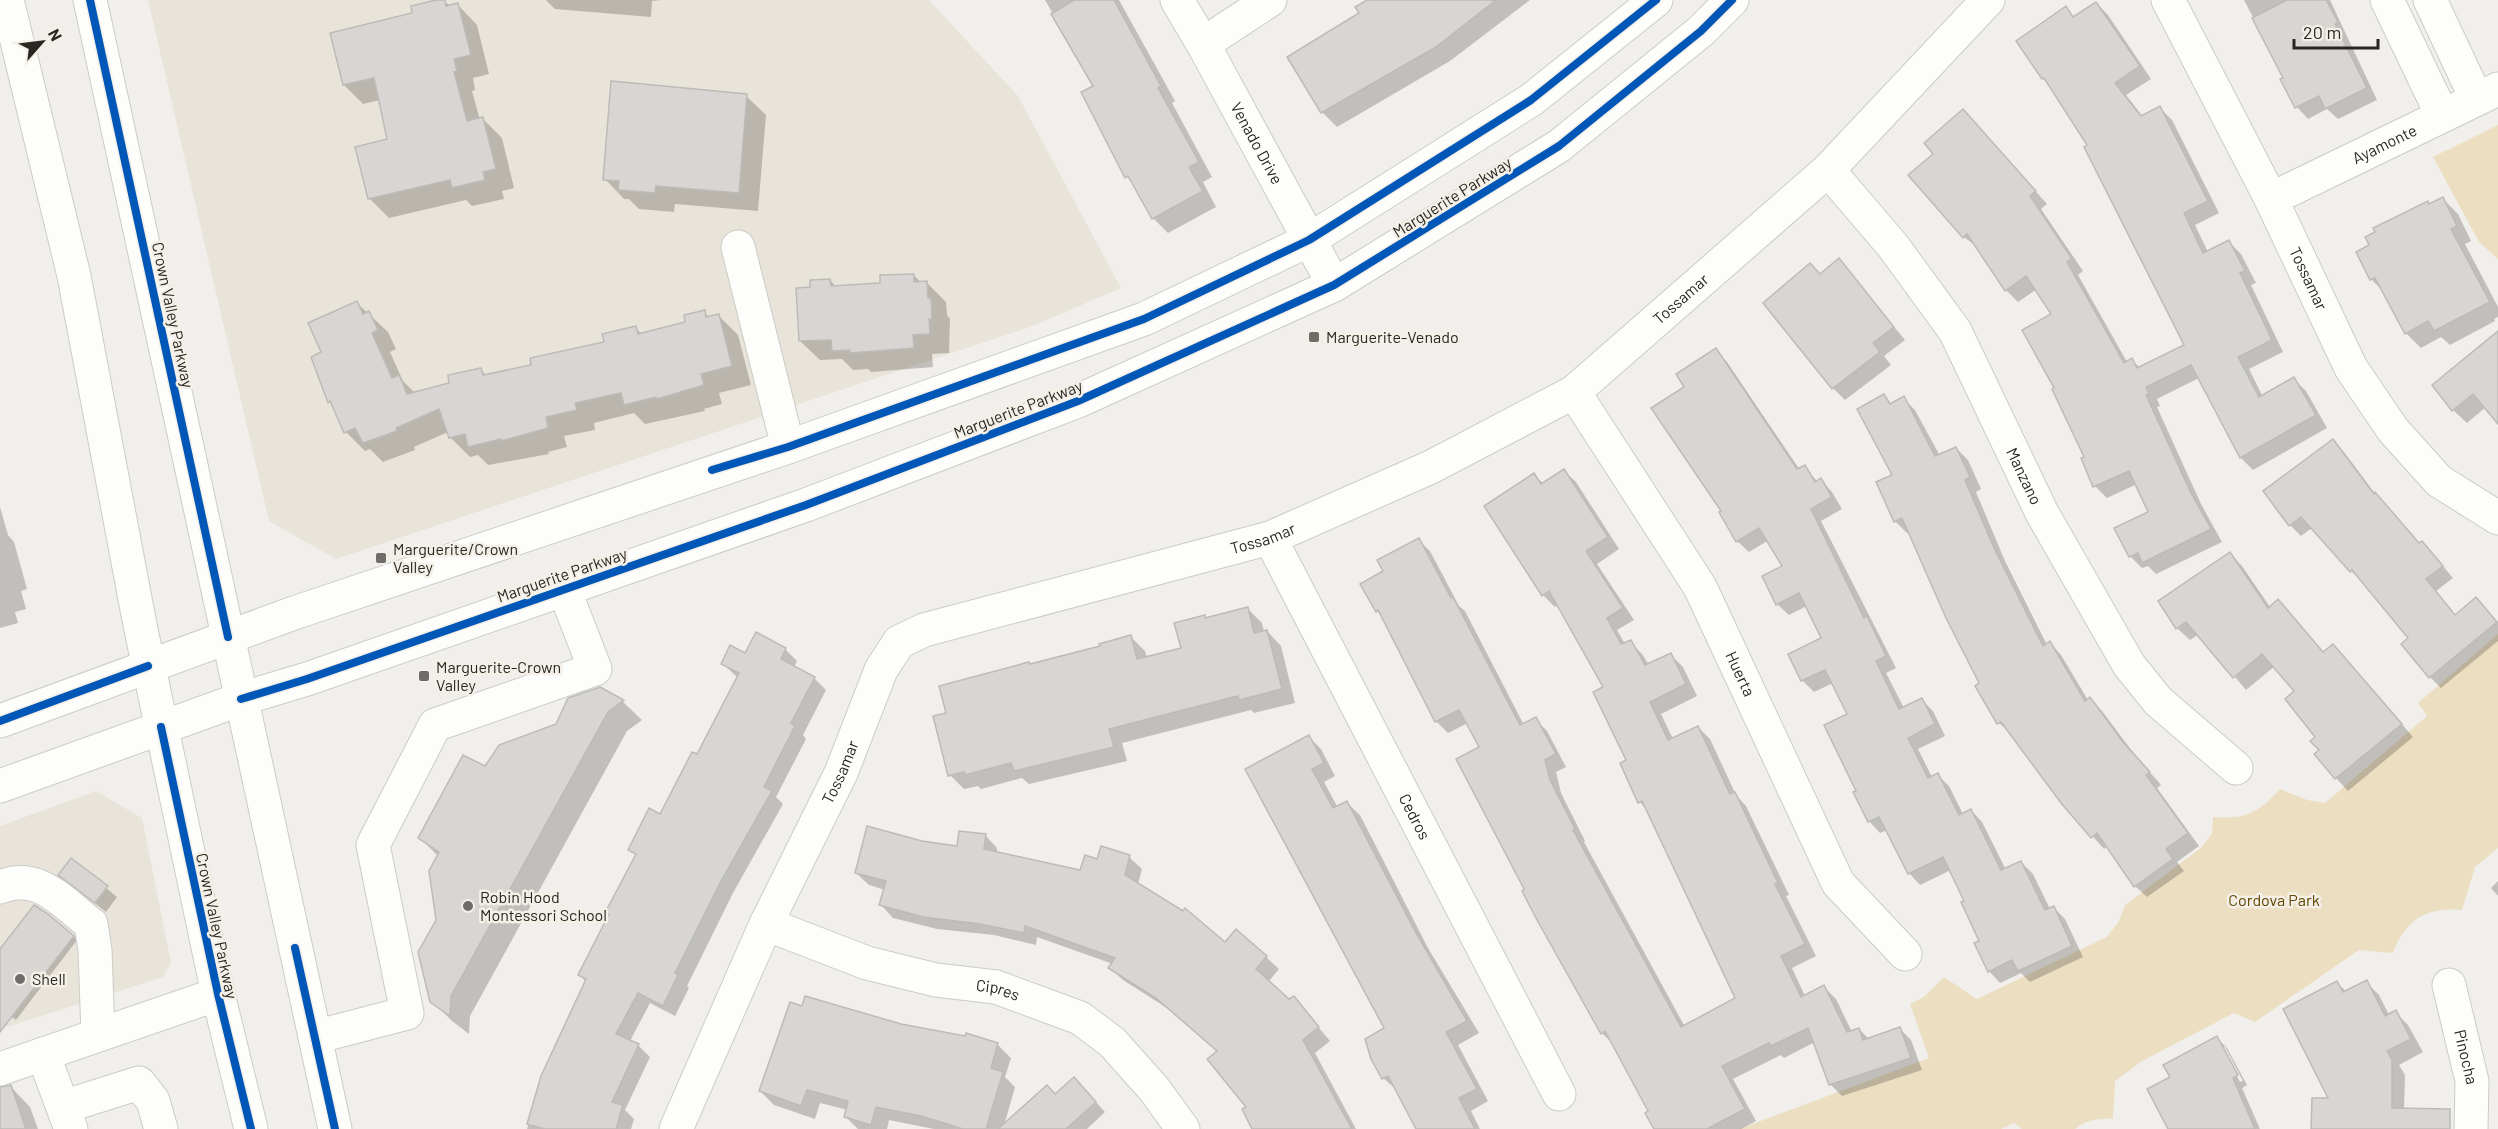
<svg xmlns="http://www.w3.org/2000/svg" width="2498" height="1129" font-family="Barlow,sans-serif">
  <rect width="100%" height="100%" fill="#f1efeb"/>
  <g fill="#e9e4da">
    <polygon points="148,0 929,0 1018,96 1121,288 1033,326 336,559 269,521"/>
    <polygon points="96,791 142,818 171,963 163,977 7,1027 0,1021 0,826"/>
  </g>
  <g fill="#ecdec1">
    <polygon points="2498,125 2498,259 2479,242 2433,157"/>
    <path d="M2498 634V848L2475 867 2462 910C2426 907 2406 919 2393 953L2359 950 2255 1022 2234 1013 2142 1061 2115 1081 2113 1119C2098 1118 2086 1120 2075 1129H2022L2014 1123 2001 1129H1739L1929 1058 1910 1004 1924 997 1944 977 1977 999 2107 937 2119 921 2125 905 2202 847 2212 833 2213 817C2247 819 2257 814 2280 789L2307 800 2325 803 2427 716 2418 703Z"/>
  </g>
  <g fill="#0003" fill-rule="evenodd">
    <polygon points="443,0 451,7 458,5 477,25 489,74 473,78 475,90 472,91 480,120 483,119 502,138 514,188 502,191 504,199 472,206 466,200 389,218 370,199 357,148 389,141 380,100 363,104 344,85 414,14"/>
    <polygon points="546,0 661,0 652,1 651,17 555,9"/>
    <polygon points="1045,0 1119,0 1175,101 1172,103 1212,177 1203,182 1216,207 1168,233 1153,218 1134,184 1127,177 1095,87"/>
    <polygon points="1370,0 1530,0 1450,61 1337,127 1322,112 1361,14"/>
    <polygon points="2244,0 2330,0 2377,100 2338,119 2327,109 2308,119 2297,107 2282,80 2285,78"/>
    <polygon points="2096,3 2108,15 2151,79 2126,95 2143,117 2160,108 2172,120 2219,213 2195,225 2208,252 2229,242 2241,254 2256,283 2251,285 2283,352 2249,369 2263,397 2294,379 2306,391 2327,428 2253,470 2241,458 2199,378 2157,399 2160,406 2157,407 2201,504 2222,542 2156,574 2148,566 2142,568 2130,556 2150,512 2137,484 2107,498 2095,486 2086,458 2054,314 2037,289 2018,302 2006,290 1977,247 1964,237 1975,123 2047,204 2041,209 2083,271 2078,275 2127,362 2132,360 2140,368 2186,345 2090,145 2052,87 2043,78 2066,8 2075,18"/>
    <polygon points="746,96 766,115 758,211 675,204 674,212 639,209 629,199 624,199 605,179"/>
    <polygon points="2443,199 2458,214 2471,241 2465,244 2498,307 2498,317 2494,319 2495,321 2450,345 2441,337 2421,348 2406,333 2384,292 2372,280 2358,252"/>
    <polygon points="1839,260 1905,340 1884,356 1891,365 1845,400 1833,388 1820,276"/>
    <polygon points="914,275 921,283 927,283 946,302 947,315 950,319 949,353 932,354 933,367 871,372 868,369 853,370 842,359 820,360 800,341 811,288 830,280 836,287 882,284"/>
    <polygon points="357,303 388,332 396,349 390,352 403,381 415,393 451,385 481,370 487,376 533,366 606,343 635,328 642,334 687,323 704,312 710,318 719,316 738,335 751,385 719,393 722,404 704,409 705,411 645,424 634,413 594,423 595,430 564,436 567,447 548,452 549,454 488,465 478,455 470,457 450,437 448,432 414,447 415,450 383,462 370,449 365,451 346,432 334,406 330,402 312,358 323,353"/>
    <polygon points="2498,333 2498,422 2486,407 2467,423 2453,410"/>
    <polygon points="1715,350 1727,362 1800,470 1804,467 1818,482 1821,480 1832,492 1842,509 1821,521 1896,668 1886,673 1904,708 1922,700 1933,711 1945,736 1918,749 1932,777 1937,775 1949,786 1963,814 1971,810 1982,822 2006,870 2021,862 2033,874 2050,909 2054,908 2065,919 2083,957 2030,982 2021,973 2000,983 1989,971 1966,901 1951,870 1920,885 1909,873 1887,830 1880,833 1869,821 1858,791 1849,715 1833,683 1814,692 1803,681 1790,655 1823,639 1807,606 1789,615 1777,604 1784,567 1769,540 1749,552 1737,541 1723,511 1686,387"/>
    <polygon points="1884,396 1892,405 1903,398 1915,410 1940,456 1956,448 1968,460 1981,489 1976,492 2005,561 2047,645 2050,643 2061,655 2088,700 2090,699 2102,711 2135,755 2161,785 2157,788 2199,846 2177,862 2184,871 2147,897 2135,886 2107,846 2104,849 2062,802 2012,734 1999,723 1977,686 1981,684 1909,532 1907,533 1895,521 1894,476"/>
    <polygon points="2333,441 2344,452 2376,495 2420,544 2422,543 2433,554 2453,578 2436,591 2456,616 2476,599 2498,623 2498,641 2441,688 2430,677 2410,638 2363,581 2351,571 2313,527 2301,536 2290,525"/>
    <polygon points="1564,471 1576,482 1619,549 1597,564 1634,620 1617,630 1625,644 1630,642 1642,654 1649,665 1671,655 1683,667 1697,696 1661,714 1673,739 1698,727 1710,739 1736,795 1746,806 1789,895 1786,896 1816,956 1792,968 1805,996 1824,987 1836,999 1852,1032 1859,1029 1869,1039 1899,1028 1911,1040 1922,1070 1842,1096 1830,1084 1815,1042 1784,1058 1781,1055 1733,1079 1756,1121 1741,1129 1655,1129 1650,1112 1614,1045 1602,1033 1526,890 1481,748 1468,723 1448,733 1436,721 1384,618 1377,611 1385,572 1418,540 1430,551 1459,606 1465,611 1524,725 1535,719 1547,731 1566,767 1556,772 1561,793 1585,841 1584,842 1685,1027 1737,999 1647,810 1640,802 1605,688 1559,605 1555,607 1543,595 1534,475 1544,484"/>
    <polygon points="0,507 8,535 14,542 27,589 21,591 26,609 15,612 18,623 0,628"/>
    <polygon points="2230,554 2242,566 2270,607 2278,601 2324,653 2345,658 2413,737 2348,791 2336,778 2321,751 2317,737 2296,691 2275,666 2246,690 2199,634 2190,640 2177,628"/>
    <polygon points="1248,609 1262,623 1264,632 1267,631 1281,646 1295,703 1254,713 1251,710 1122,743 1127,761 1029,784 1022,778 981,789 978,786 964,789 950,775 947,714 1031,665 1102,647 1131,637 1145,651 1147,658 1183,649 1204,616 1207,619"/>
    <polygon points="785,649 797,661 794,667 814,678 826,690 803,735 806,739 776,797 783,804 733,893 687,986 689,988 675,1016 650,1003 630,1041 638,1045 650,1057 625,1110 634,1119 631,1129 527,1129 543,1076 586,982 580,975 610,915 607,912 636,856 630,849 660,816 698,756 738,678 723,664 746,655"/>
    <polygon points="599,689 623,702 642,720 627,731 470,1016 469,1034 452,1021 432,1001 438,921 438,856 420,838 486,768 557,725"/>
    <polygon points="1309,737 1321,749 1335,776 1324,782 1338,808 1347,803 1360,815 1428,948 1479,1033 1458,1045 1488,1101 1471,1111 1480,1129 1417,1129 1397,1090 1383,1078 1386,1029 1247,770"/>
    <polygon points="985,835 997,848 997,853 1081,872 1098,861 1129,857 1142,869 1138,884 1225,944 1266,957 1279,969 1268,982 1289,1001 1294,998 1330,1041 1315,1053 1356,1129 1254,1129 1248,1108 1218,1052 1170,1010 1123,980 1110,968 1113,964 1037,937 1036,945 994,935 937,929 893,918 881,905 885,890 869,885 856,873 921,842 958,847"/>
    <polygon points="72,860 117,897 106,912 60,875"/>
    <polygon points="2498,881 2498,896 2491,888"/>
    <polygon points="73,935 77,940 16,1020 0,1008 0,951"/>
    <polygon points="2366,982 2379,995 2389,1015 2395,1012 2408,1025 2423,1052 2399,1065 2405,1075 2404,1110 2430,1129 2313,1129 2331,1100 2337,983 2347,992"/>
    <polygon points="803,1008 997,1044 1011,1058 1005,1077 1015,1087 1003,1129 934,1129 889,1120 887,1129 858,1129 846,1117 848,1110 820,1103 815,1119 774,1105 760,1091"/>
    <path d="M2217 1038 2227 1048 2247 1085 2242 1088 2260 1129H2176L2172 1077ZM2222 1047H2225L2243 1081 2240 1082Z"/>
    <polygon points="11,1087 30,1107 38,1129 0,1129 0,1091"/>
    <polygon points="1084,1089 1105,1112 1087,1129 1011,1129 1055,1096"/>
  </g>
  <g fill="#d8d6d3" stroke="#bcbbb8" stroke-width="1.5">
    <polygon points="436,0 445,0 446,6 458,3 471,55 454,59 457,71 454,72 467,121 483,117 496,169 483,172 485,180 452,188 450,180 368,199 355,147 387,139 374,78 343,85 330,33 412,13 411,6"/>
    <polygon points="1074,0 1114,0 1161,86 1158,88 1199,162 1189,167 1203,191 1152,219 1128,176 1125,178 1081,92 1093,86 1051,14"/>
    <polygon points="1367,0 1496,0 1436,47 1321,113 1287,57 1359,13 1355,7"/>
    <polygon points="2287,0 2326,0 2338,22 2335,24 2367,88 2325,109 2319,96 2295,108 2280,79 2283,78 2252,18"/>
    <polygon points="2096,2 2140,66 2115,83 2141,116 2160,106 2208,201 2184,213 2203,253 2229,240 2245,271 2240,273 2272,340 2238,357 2259,397 2294,377 2316,415 2240,458 2191,365 2146,387 2149,394 2146,395 2190,491 2211,529 2142,563 2138,553 2129,557 2114,528 2148,512 2129,471 2093,487 2081,458 2084,457 2052,389 2054,388 2022,330 2051,314 2026,276 2005,291 1967,234 1963,238 1908,175 1933,154 1924,143 1963,109 2036,191 2030,196 2072,259 2067,262 2124,363 2132,358 2137,368 2184,345 2084,147 2087,145 2044,78 2042,79 2016,41 2066,6 2073,17"/>
    <polygon points="611,81 747,94 739,193 656,186 655,193 618,190 619,181 603,180"/>
    <polygon points="2443,197 2457,226 2451,229 2490,302 2434,331 2428,321 2405,334 2375,278 2370,280 2356,252 2369,245 2365,237 2375,232 2373,228 2428,201 2429,204"/>
    <polygon points="1839,258 1894,327 1873,343 1880,352 1832,389 1763,303 1810,263 1820,274"/>
    <polygon points="914,274 914,282 927,281 928,298 931,298 932,319 929,319 930,334 913,335 914,348 850,353 850,350 832,351 831,340 799,341 796,288 810,287 810,280 830,279 831,286 880,283 880,275"/>
    <polygon points="357,301 363,314 369,311 378,330 372,333 392,378 399,375 407,394 449,383 448,375 481,368 483,375 531,365 530,358 604,342 602,334 636,326 638,334 685,322 684,315 705,310 706,317 719,314 732,366 701,374 704,385 657,399 656,397 624,405 621,393 575,403 577,410 546,417 548,428 501,441 501,439 468,447 465,434 449,438 439,409 396,428 397,431 363,443 355,428 344,433 330,401 328,403 311,357 321,352 308,323"/>
    <polygon points="2498,331 2498,424 2473,394 2452,411 2432,385"/>
    <polygon points="1716,348 1797,469 1805,465 1815,482 1821,478 1832,497 1811,509 1864,618 1867,616 1886,656 1876,661 1899,709 1922,698 1935,724 1908,738 1928,778 1938,773 1959,815 1971,809 2001,870 2021,861 2045,910 2054,906 2072,946 2018,971 2012,960 1988,972 1974,943 1979,941 1961,902 1964,901 1943,857 1908,874 1879,817 1868,822 1853,792 1856,791 1824,725 1847,714 1825,670 1801,681 1788,654 1821,638 1799,593 1776,605 1762,576 1782,566 1759,528 1736,542 1719,512 1721,511 1651,408 1684,387 1676,374"/>
    <polygon points="1884,394 1890,404 1904,396 1935,456 1956,447 1970,477 1965,480 1994,548 2043,646 2050,641 2085,701 2090,697 2123,742 2150,772 2146,775 2188,833 2166,849 2173,859 2134,887 2097,833 2091,838 2061,803 2001,722 1997,724 1975,686 1979,683 1946,618 1902,518 1894,522 1876,482 1892,475 1857,409"/>
    <polygon points="2333,439 2374,494 2375,492 2419,543 2422,541 2443,566 2426,579 2455,615 2476,597 2497,622 2429,678 2401,644 2408,638 2352,570 2350,572 2301,517 2289,526 2263,491"/>
    <polygon points="1564,469 1608,537 1586,551 1623,608 1607,618 1621,644 1631,640 1645,665 1671,653 1686,684 1650,702 1668,740 1698,726 1730,794 1735,792 1778,883 1775,884 1805,944 1781,956 1801,997 1824,985 1847,1032 1859,1028 1863,1040 1900,1027 1911,1058 1829,1085 1808,1028 1771,1046 1769,1043 1722,1066 1745,1109 1707,1129 1654,1129 1645,1113 1648,1111 1605,1031 1601,1034 1537,920 1522,891 1524,889 1456,759 1479,747 1459,710 1435,722 1378,610 1376,612 1360,584 1383,571 1377,560 1419,538 1451,598 1453,597 1520,725 1536,717 1556,754 1545,760 1550,780 1575,829 1573,830 1681,1027 1735,998 1642,801 1638,803 1620,763 1626,760 1593,692 1603,687 1549,591 1542,596 1484,506 1534,473 1541,484"/>
    <polygon points="2230,552 2268,608 2278,599 2323,652 2333,644 2402,724 2335,779 2314,754 2319,750 2310,741 2315,737 2285,699 2294,691 2262,654 2233,678 2186,622 2176,629 2158,601"/>
    <polygon points="1248,607 1254,633 1267,630 1282,689 1239,700 1238,696 1109,729 1114,747 1014,771 1011,763 965,775 964,772 948,776 933,716 946,713 939,686 1029,662 1030,664 1100,646 1099,644 1131,635 1137,659 1181,648 1174,623 1205,615 1205,618"/>
    <polygon points="756,632 786,648 781,659 815,677 791,723 795,726 764,787 772,791 721,881 675,973 678,975 663,1006 638,993 616,1034 639,1044 612,1102 623,1105 616,1129 544,1129 527,1124 541,1076 586,979 578,975 609,914 605,913 636,854 628,850 649,808 660,814 692,752 697,754 739,673 721,664 730,645 745,653"/>
    <polygon points="600,687 624,700 608,712 451,996 450,1016 430,1002 418,952 436,920 429,871 439,852 418,838 463,755 485,766 499,745 556,724 568,698"/>
    <polygon points="1309,735 1324,763 1312,769 1333,808 1347,801 1416,933 1467,1021 1446,1032 1477,1089 1459,1098 1475,1129 1416,1129 1388,1076 1382,1079 1371,1059 1365,1039 1384,1028 1245,769"/>
    <polygon points="867,826 922,841 957,846 959,831 986,834 984,849 1080,870 1085,855 1097,859 1101,846 1130,855 1125,875 1183,911 1185,908 1225,942 1236,929 1267,956 1256,969 1289,999 1294,996 1319,1027 1303,1040 1352,1129 1252,1129 1242,1109 1246,1107 1207,1059 1217,1051 1156,998 1108,968 1115,958 1025,926 1024,933 980,924 923,917 879,905 886,881 855,873"/>
    <polygon points="71,858 108,886 95,903 58,875"/>
    <polygon points="34,905 48,914 74,936 0,1032 0,949"/>
    <polygon points="2367,980 2385,1016 2396,1010 2411,1039 2387,1051 2392,1060 2392,1108 2450,1109 2450,1129 2311,1129 2312,1098 2328,1098 2283,1009 2337,981 2343,992"/>
    <polygon points="805,996 901,1024 965,1036 966,1033 998,1043 991,1068 1003,1072 986,1129 963,1129 921,1116 876,1107 871,1125 844,1117 848,1101 807,1090 801,1106 759,1091 790,1002 802,1006"/>
    <polygon points="2217,1036 2238,1075 2233,1078 2255,1129 2168,1129 2147,1089 2170,1077 2163,1065"/>
    <polygon points="1074,1077 1096,1102 1066,1129 998,1129 1047,1085 1055,1094"/>
    <polygon points="11,1085 26,1129 0,1129 0,1087"/>
  </g>
  <g fill="none" stroke-linecap="round" stroke-linejoin="round">
    <g stroke="#cccbc7" stroke-width="35">
      <g id="minor">
        <path id="s1" d="M1177 0 1203 44 1334 285"/>
        <path id="s2" d="M2168 0 2271 199 2351 368 2393 430 2439 481 2498 518"/>
        <polyline points="2387,0 2442,115"/>
        <polyline points="2430,0 2476,98"/>
        <polyline points="1203,44 1270,0"/>
        <path id="s3" d="M1828 170 1893 246 1955 331 2042 513 2129 665 2158 701 2236 768"/>
        <path id="s4" d="M2271 199 2498 89"/>
        <polyline points="738,247 788,447"/>
        <path id="s5" d="M1574 392 1700 587 1838 883 1905 954"/>
        <path id="s6" d="M1270 538 1559 1094"/>
        <path d="M0 887C38 871 62 902 91 924L95 950 98 1035"/>
        <path id="s7" d="M766 924 867 963 936 980 996 987 1080 1018 1112 1042 1154 1089 1183 1129"/>
        <path id="s8" d="M2449 985 2472 1081 2471 1129"/>
        <polyline points="315,1037 407,1013 373,845 435,725 595,669 564,589"/>
        <polyline points="43,1054 71,1129"/>
        <polyline points="0,1069 218,994"/>
        <polyline points="63,1107 139,1083 153,1101 161,1129"/>
        <path id="s9" d="M676 1129 766 924 841 773 881 670 899 642 924 630 1270 538 1431 467 1574 392 1828 170 1988 0"/>
      </g>
    </g>
    <g stroke="#cccbc7" stroke-width="35">
      <g id="major">
        <polyline points="7,0 74,276 140,625 218,994 251,1129"/>
        <polyline points="90,0 335,1129"/>
        <polyline points="0,721 294,613 788,447 1144,319 1309,240 1531,100 1656,0"/>
        <polyline points="0,786 241,699 307,679 806,505 1078,401 1334,285 1559,146 1701,31 1732,0"/>
      </g>
    </g>
    <use href="#minor" stroke="#fdfdfc" stroke-width="33"/>
    <use href="#major" stroke="#fdfdfc" stroke-width="33"/>
    <g stroke="#f4f0e8" stroke-width="11">
      <g id="cycleway">
        <polyline points="90,0 228,637"/>
        <polyline points="712,470 788,447 1144,319 1309,240 1531,100 1656,0"/>
        <polyline points="241,699 307,679 806,505 1078,401 1334,285 1559,146 1701,31 1732,0"/>
        <polyline points="0,721 148,666"/>
        <polyline points="161,727 218,994 251,1129"/>
        <polyline points="295,948 335,1129"/>
      </g>
    </g>
    <use href="#cycleway" stroke="#0057b8" stroke-width="8"/>
  </g>
  <g fill="#6f6d6a" stroke="#f4f0e8" stroke-width="2">
    <rect x="1308" y="331" width="12" height="12" rx="3"/>
    <rect x="375" y="552" width="12" height="12" rx="3"/>
    <rect x="418" y="670" width="12" height="12" rx="3"/>
    <circle cx="468" cy="906" r="6"/>
    <circle cx="20" cy="979" r="6"/>
  </g>
  <g text-anchor="middle" stroke-width="5" stroke-linejoin="round" paint-order="stroke">
    <g font-size="16" fill="#292724" stroke="#f4f0e8">
      <text dy="6" stroke="none"><textPath href="#s1" startOffset="164">Venado Drive</textPath></text>
      <text dy="6" stroke="none"><textPath href="#s4" startOffset="126">Ayamonte</textPath></text>
      <text transform="translate(1452 197) rotate(-32)" y="6">Marguerite Parkway</text>
      <text dy="6" stroke="none"><textPath href="#s2" startOffset="312">Tossamar</textPath></text>
      <text dy="6" stroke="none"><textPath href="#s9" startOffset="1401">Tossamar</textPath></text>
      <text transform="translate(173 315) rotate(78)" y="6">Crown Valley Parkway</text>
      <text transform="translate(1018 409) rotate(-21)" y="6">Marguerite Parkway</text>
      <text dy="6" stroke="none"><textPath href="#s3" startOffset="366">Manzano</textPath></text>
      <text dy="6" stroke="none"><textPath href="#s9" startOffset="915">Tossamar</textPath></text>
      <text transform="translate(562 575) rotate(-19)" y="6">Marguerite Parkway</text>
      <text dy="6" stroke="none"><textPath href="#s5" startOffset="328">Huerta</textPath></text>
      <text dy="6" stroke="none"><textPath href="#s9" startOffset="393">Tossamar</textPath></text>
      <text dy="6" stroke="none"><textPath href="#s6" startOffset="314">Cedros</textPath></text>
      <text transform="translate(217 926) rotate(78)" y="6">Crown Valley Parkway</text>
      <text dy="6" stroke="none"><textPath href="#s7" startOffset="242">Cipres</textPath></text>
      <text dy="6" stroke="none"><textPath href="#s8" startOffset="74">Pinocha</textPath></text>
    </g>
    <g font-size="16" fill="#292724" stroke="#f4f0e8" text-anchor="start">
      <text x="1326" y="343">Marguerite-Venado</text>
      <text x="393" y="555">Marguerite/Crown<tspan x="393" dy="18">Valley</tspan></text>
      <text x="436" y="673">Marguerite-Crown<tspan x="436" dy="18">Valley</tspan></text>
      <text x="480" y="903">Robin Hood<tspan x="480" dy="18">Montessori School</tspan></text>
      <text x="32" y="985">Shell</text>
    </g>
    <g font-size="16" fill="#614700" stroke="#f4f0e8">
      <text x="2274" y="906">Cordova Park</text>
    </g>
  </g>
  <g transform="translate(42 42) rotate(62)" stroke="#f4f0e8" stroke-width="4.5" paint-order="stroke">
  <path d="M0-4.5L10 22L0 15L-10 22Z" fill="#292724"/>
  <text y="-9" font-size="16" font-weight="bold" text-anchor="middle" fill="#292724">N</text>
  </g>
  <path d="M2294 39v9h84v-9" fill="none" stroke="#292724" stroke-width="3"/>
  <text x="2303" y="39" font-size="18" fill="#292724" stroke="#f4f0e8" stroke-width="4.5" paint-order="stroke">20 m</text>
</svg>
